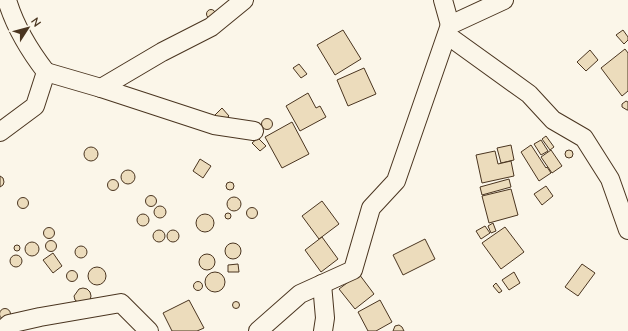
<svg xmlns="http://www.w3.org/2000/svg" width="628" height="331" font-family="Mulish,sans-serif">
  <rect width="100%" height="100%" fill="#fbf6e9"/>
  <g fill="#ecdcbc" stroke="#4a3520">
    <circle cx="211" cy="14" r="4.5"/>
    <polygon points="343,30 361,59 335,75 317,45"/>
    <polygon points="623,30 628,37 628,40 624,44 616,35"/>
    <polygon points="625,49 628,53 628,91 622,96 601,68"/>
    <polygon points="590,50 598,60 586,71 577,62"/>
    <polygon points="299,64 307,74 301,78 293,68"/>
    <polygon points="364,68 376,94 348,106 337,80"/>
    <polygon points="308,93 316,108 320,106 326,117 300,131 286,106"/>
    <polygon points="626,101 628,102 628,110 627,110 622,107 622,104"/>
    <polygon points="222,108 229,116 222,122 215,115"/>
    <circle cx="267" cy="124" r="5.5"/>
    <polygon points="292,122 309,154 282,168 265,137"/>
    <polygon points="546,136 554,147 550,150 542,139"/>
    <polygon points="258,138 266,146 260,151 252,143"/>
    <polygon points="541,140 548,151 541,155 534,144"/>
    <polygon points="511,145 514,160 501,163 497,148"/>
    <polygon points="531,145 546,168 547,167 551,173 539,181 521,152"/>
    <circle cx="91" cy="154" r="7"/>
    <circle cx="569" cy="154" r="4"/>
    <polygon points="551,150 562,166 552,173 541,157"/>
    <polygon points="495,151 498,164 511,161 514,176 482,183 476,155"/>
    <polygon points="200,159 211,166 203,178 193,171"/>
    <circle cx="128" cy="177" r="7"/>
    <polygon points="0,176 3,178 4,182 3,185 0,187"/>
    <polygon points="509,179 511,187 482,195 480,187"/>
    <circle cx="113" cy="185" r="5.5"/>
    <circle cx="230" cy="186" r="4"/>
    <polygon points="546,186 553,196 542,205 534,194"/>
    <polygon points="511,189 518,215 489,223 482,196"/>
    <circle cx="151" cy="201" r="5.5"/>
    <circle cx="23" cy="203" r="5.5"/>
    <circle cx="234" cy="204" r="7"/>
    <polygon points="322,201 339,224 319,239 302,216"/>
    <circle cx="160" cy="212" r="6"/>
    <circle cx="252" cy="213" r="5.5"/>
    <circle cx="228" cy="216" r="3"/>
    <circle cx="205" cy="223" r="9"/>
    <circle cx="143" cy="220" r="6"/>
    <polygon points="493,223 496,231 491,233 488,226"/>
    <polygon points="485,226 490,233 481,239 476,231"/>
    <polygon points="505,227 524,252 501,269 482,243"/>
    <circle cx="49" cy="233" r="5.5"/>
    <circle cx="159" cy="236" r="6"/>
    <circle cx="173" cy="236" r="6"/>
    <polygon points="322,237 338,259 321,272 305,250"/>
    <polygon points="425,239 435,259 403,275 393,255"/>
    <circle cx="51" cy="246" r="5.5"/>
    <circle cx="32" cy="249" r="7"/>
    <circle cx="233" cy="251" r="8"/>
    <circle cx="17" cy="248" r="3"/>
    <circle cx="81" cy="252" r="6"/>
    <polygon points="53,253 62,266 53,273 43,260"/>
    <circle cx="207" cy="262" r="8"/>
    <circle cx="16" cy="261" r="6"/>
    <polygon points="238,264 239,272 228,272 228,265"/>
    <polygon points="582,264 595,273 578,296 565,287"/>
    <circle cx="97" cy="276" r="9"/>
    <circle cx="72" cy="276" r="5.5"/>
    <polygon points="514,272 520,283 509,290 502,280"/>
    <circle cx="215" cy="282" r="10"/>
    <polygon points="359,274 374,294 355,309 339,289"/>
    <circle cx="198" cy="286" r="4.5"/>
    <polygon points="496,283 502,291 499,293 493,286"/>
    <polygon points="83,288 87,289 90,292 91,296 90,300 79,303 75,300 74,296 79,289"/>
    <polygon points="189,300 204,328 197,331 172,331 163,313"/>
    <polygon points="380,300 392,322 376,331 368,331 358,312"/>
    <circle cx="236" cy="305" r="3.5"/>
    <circle cx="5" cy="314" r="5.5"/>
    <polygon points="399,325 402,327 404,331 393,331 395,326"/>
  </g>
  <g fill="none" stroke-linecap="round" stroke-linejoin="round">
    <g stroke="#4a3520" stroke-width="20">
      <g id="minor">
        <path d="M7 0C15 27 29 50 46 72"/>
        <polyline points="443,0 450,25"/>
        <polyline points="447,35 529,94 553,120 584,138 610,179 628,230"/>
        <polyline points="101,88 214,125 254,131"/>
        <polyline points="0,132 35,106 46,72 101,88 162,52 211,27 244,0"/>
        <polyline points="322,284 325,318 323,331"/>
        <polyline points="1,331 9,324 40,317 121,303 149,331"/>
        <polyline points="258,331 300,294 353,270 371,208 396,181 450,25 504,0"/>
      </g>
    </g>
    <use href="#minor" stroke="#fbf6e9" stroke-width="18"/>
  </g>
  <g transform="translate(28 28) rotate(54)" stroke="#fbf6e9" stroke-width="3" paint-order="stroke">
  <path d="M0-3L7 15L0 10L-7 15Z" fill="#4a3520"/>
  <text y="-6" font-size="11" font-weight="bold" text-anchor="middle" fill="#4a3520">N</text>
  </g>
</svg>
